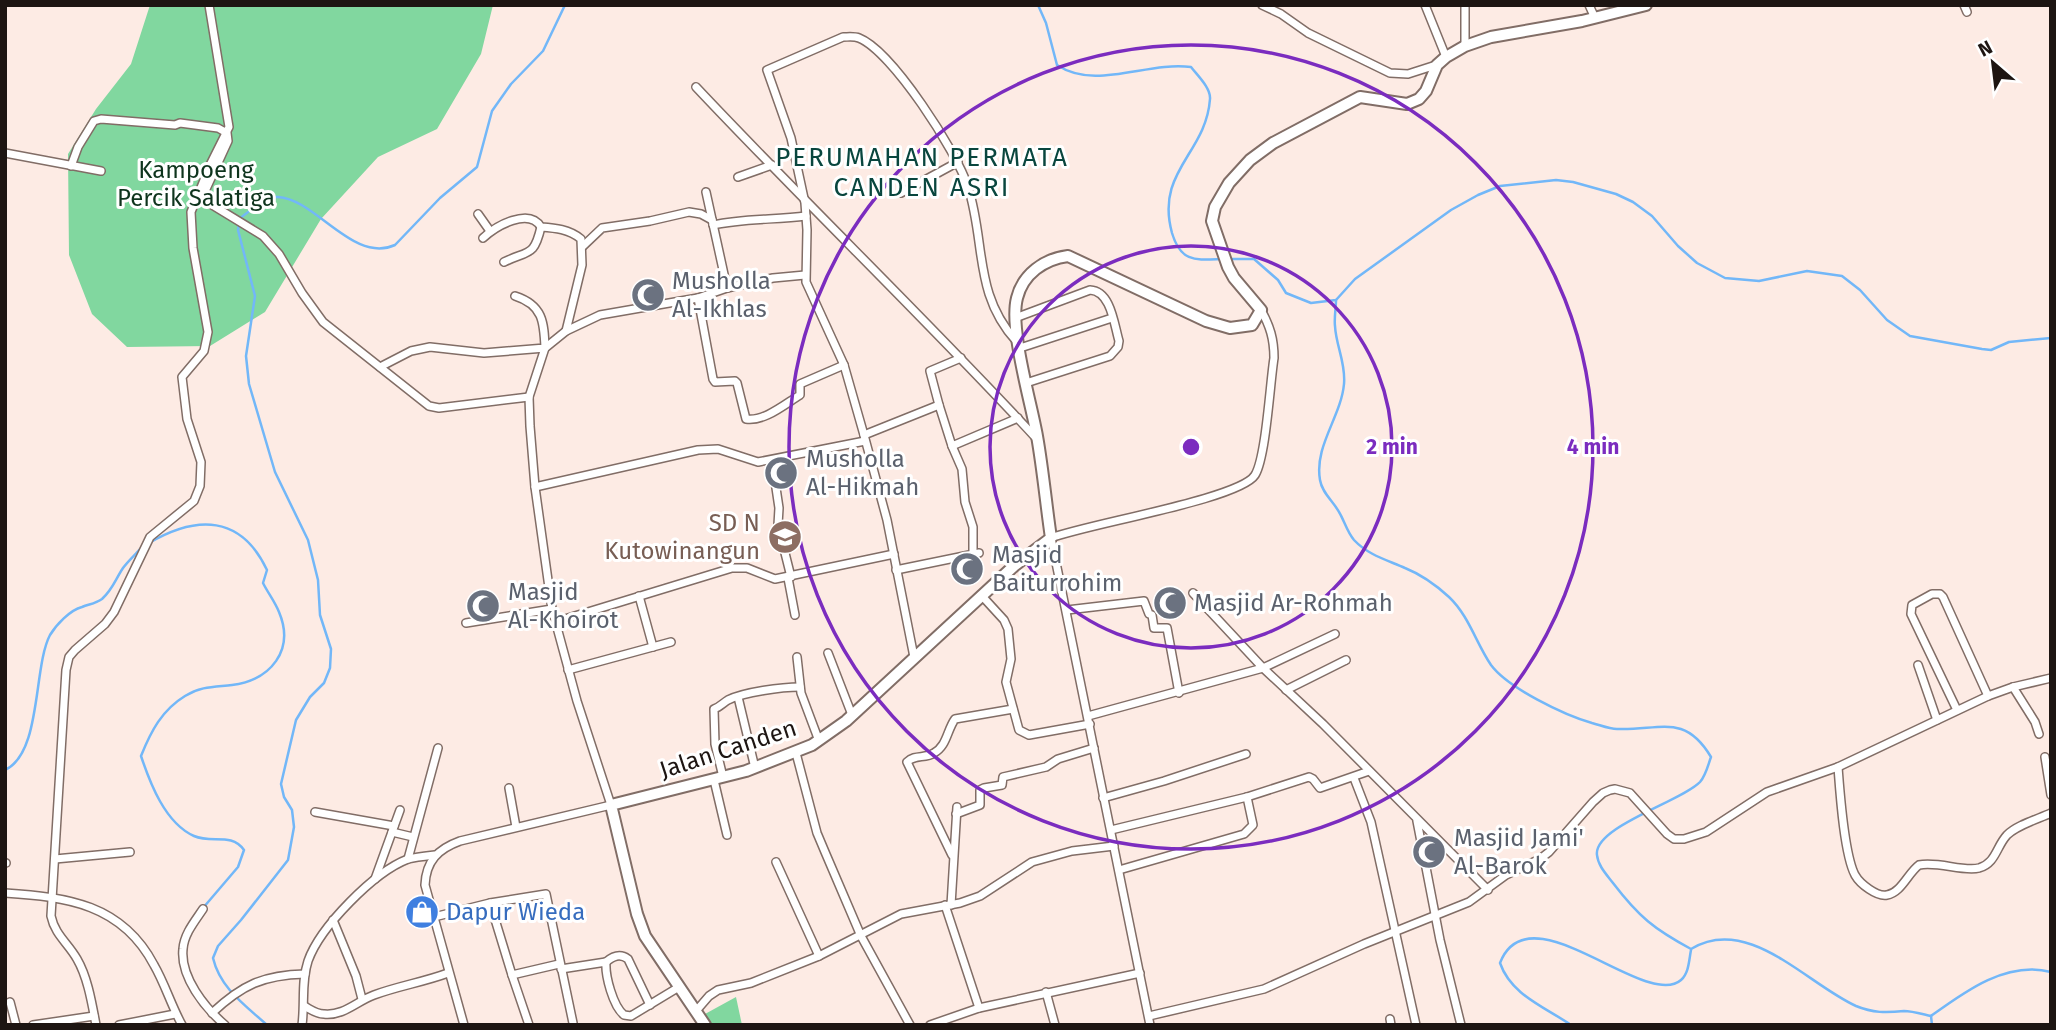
<svg xmlns="http://www.w3.org/2000/svg" width="2056" height="1030" font-family="'Fira Sans',sans-serif">
  <rect width="100%" height="100%" fill="#fdebe4"/>
  <g fill="#81d79f">
    <polygon points="150,5 493,5 481,54 437,129 378,157 321,219 265,312 210,346 127,347 92,314 69,255 68,154 96,109 131,64"/>
    <polygon points="736,997 742,1025 711,1025 705,1014"/>
  </g>
  <g fill="none" stroke-linecap="round" stroke-linejoin="round">
    <g stroke="#72b7f8" stroke-width="2.5">
      <path d="M1038 5 1046 23 1057 65C1096 91 1147 61 1191 67 1197 75 1211 88 1210 99 1206 154 1155 171 1172 233 1181 263 1196 260 1222 259"/>
      <polyline points="1229,259 1254,259 1278,280 1286,293 1311,303 1336,300 1355,279 1451,210 1478,195 1500,186 1556,180 1573,182 1616,194 1633,202 1652,216 1678,246 1697,263 1725,278 1759,281 1807,271 1842,276 1860,290 1887,320 1910,336 1982,349 1991,350 2009,342 2051,338"/>
      <path d="M1336 300C1336 308 1334 318 1335 326 1336 346 1346 363 1344 384 1341 417 1314 446 1320 480 1322 493 1333 501 1339 512 1344 520 1347 532 1354 540 1368 555 1387 560 1405 568 1420 574 1437 586 1449 597 1469 616 1476 643 1491 665 1508 688 1564 715 1592 723 1600 725 1609 729 1617 729 1659 731 1684 712 1711 757 1708 765 1706 775 1700 782 1682 801 1593 827 1597 855 1598 866 1607 875 1613 883 1639 917 1654 929 1691 949 1748 914 1807 984 1856 1006 1873 1013 1886 1013 1904 1011 1912 1011 1922 1014 1931 1016 1964 992 2007 960 2051 972"/>
      <path d="M149 543C197 515 241 515 267 570L263 583C268 593 275 602 279 612 295 650 271 680 232 685 215 687 201 686 185 696 162 710 151 731 141 756 150 783 165 823 194 836 212 844 231 832 244 850L238 867 203 908"/>
      <path d="M5 770C42 753 33 667 50 635 56 625 70 610 82 607 89 604 95 604 102 599 113 589 115 580 123 568 128 561 135 555 141 548"/>
      <polyline points="1931,1016 1932,1025"/>
      <path d="M267 1025C245 1005 220 988 213 958L218 946 241 920 288 860 294 827 292 810 284 797 281 784 296 720 310 697 324 683 330 668 331 649 320 615 318 580 308 540 275 472 249 384 246 356 255 296 238 230 240 218C251 211 264 196 278 197 316 199 353 264 395 245L440 198 477 167 492 111 511 84 543 51 565 5"/>
      <path d="M1571 1025C1545 1007 1511 995 1500 963 1529 888 1646 1011 1681 980 1689 973 1689 960 1691 950"/>
    </g>
    <g stroke="#816d66" stroke-width="10">
      <g id="street">
        <polyline points="1262,5 1281,14 1308,33 1390,73 1408,74 1436,65"/>
        <polyline points="1425,5 1446,57"/>
        <polyline points="1465,5 1465,46"/>
        <polyline points="1589,5 1595,18"/>
        <polyline points="1964,5 1967,12"/>
        <path d="M696 87C808 206 926 319 1037 439"/>
        <polyline points="5,153 101,171"/>
        <polyline points="71,166 78,147 94,121 101,119 175,125 180,123 218,128 227,133 228,141 206,189 204,200 263,236 279,254 302,293 323,322 429,406 439,408 529,397"/>
        <polyline points="738,177 772,165"/>
        <polyline points="706,192 727,288"/>
        <polyline points="901,193 958,162"/>
        <polyline points="478,214 490,231"/>
        <path d="M713 225C744 218 775 220 806 216"/>
        <path d="M483 238C496 226 529 207 541 227 555 228 569 229 581 239L582 265 566 331"/>
        <polyline points="582,247 602,228 650,221 689,212 701,214 712,220"/>
        <path d="M504 262C529 250 534 257 541 227"/>
        <path d="M698 298 713 379 715 382 735 381 737 383 746 419C764 422 785 404 800 395V384L844 365"/>
        <path d="M1015 318 1090 290C1111 291 1114 324 1119 341L1118 347 1110 356 1026 383"/>
        <polyline points="1020,348 1112,318"/>
        <path d="M380 367 411 351 430 347 484 353 545 348C544 322 543 305 515 296"/>
        <polyline points="939,405 930,371 961,358"/>
        <polyline points="864,435 939,405 952,446 1018,418"/>
        <polyline points="952,446 962,469 965,502 973,527 973,554"/>
        <polyline points="772,461 779,508 778,525 791,577"/>
        <polyline points="535,487 698,450 718,449 758,462 865,441"/>
        <polyline points="896,570 979,553"/>
        <polyline points="788,578 795,615"/>
        <polyline points="1193,593 1263,668 1323,724 1488,890"/>
        <polyline points="639,596 653,647"/>
        <polyline points="982,596 1004,620 1008,629 1011,659 1006,682 1019,730 1029,735 1090,724"/>
        <polyline points="1067,610 1144,601 1149,614 1152,615 1154,628 1167,628 1179,693"/>
        <polyline points="555,622 732,568 747,568 775,579 894,554"/>
        <polyline points="466,623 552,609"/>
        <polyline points="828,653 852,715"/>
        <polyline points="797,657 801,693 819,741"/>
        <path d="M914 657 887 520 864 435 844 365 806 282 807 230 805 203 791 138 767 70 843 37C848 37 854 36 859 38 892 51 957 152 968 187 986 243 973 294 1017 342"/>
        <polyline points="1918,665 1937,720"/>
        <polyline points="568,670 671,642"/>
        <polyline points="2013,687 2035,722 2039,734"/>
        <polyline points="1286,690 1346,660"/>
        <polyline points="738,697 755,768"/>
        <polyline points="1957,710 1911,614 1912,605 1932,594 1940,594 1943,597 1988,696"/>
        <polyline points="1088,716 1263,668 1335,634"/>
        <polyline points="796,753 817,833 825,852 861,936 910,1025"/>
        <polyline points="2045,757 2051,795"/>
        <path d="M1838 767C1840 793 1844 854 1855 875 1860 884 1877 897 1887 895 1901 893 1908 873 1919 865 1938 861 1963 872 1979 868 1996 863 1996 847 2007 835 2017 825 2038 819 2051 813"/>
        <path d="M723 777 715 744 714 709C720 707 723 703 728 700 744 692 782 687 800 687"/>
        <polyline points="1354,778 1371,822 1416,1025"/>
        <polyline points="714,780 727,835"/>
        <polyline points="509,788 516,827"/>
        <polyline points="1103,798 1164,781 1246,754"/>
        <polyline points="315,812 394,826"/>
        <polyline points="956,814 980,805 980,790 984,788 1002,785 1003,777 1046,767 1058,759 1094,748"/>
        <polyline points="1417,821 1440,940 1461,1025"/>
        <polyline points="1111,830 1247,797 1309,777 1313,779 1320,788 1369,771"/>
        <polyline points="392,832 413,837"/>
        <path d="M952 855 907 762C915 754 925 759 934 753 947 746 947 730 955 719L1013 709"/>
        <polyline points="55,859 130,852"/>
        <polyline points="408,859 438,748"/>
        <polyline points="776,862 819,956"/>
        <polyline points="5,863 6,863"/>
        <polyline points="1119,870 1244,834 1253,825 1247,797"/>
        <polyline points="375,879 400,810"/>
        <path d="M5 893C67 897 122 904 154 965 165 984 171 1005 182 1025"/>
        <polyline points="490,903 512,975 559,964"/>
        <polyline points="945,905 979,1008"/>
        <polyline points="951,905 957,807"/>
        <path d="M203 909C195 921 184 934 183 949 180 977 205 1008 225 1025"/>
        <polyline points="434,917 490,903 546,894 573,1023"/>
        <polyline points="333,920 356,976 362,999"/>
        <path d="M606 962C613 956 620 953 628 959L650 1005"/>
        <path d="M561 969 606 962C605 976 613 1006 624 1015L631 1016 679 987"/>
        <polyline points="512,975 529,1025"/>
        <polyline points="1046,992 1055,1025"/>
        <polyline points="10,1002 16,1025"/>
        <path d="M304 1006C310 1009 316 1014 324 1014 344 1016 357 1001 374 995 398 986 424 982 448 973"/>
        <polyline points="696,1011 709,996 718,990 751,983 819,956 901,914 960,903 980,896 1032,862 1072,851 1114,846"/>
        <path d="M212 1013C242 985 263 975 305 974"/>
        <polyline points="1149,1016 1264,989 1364,944 1469,902 1506,875 1540,859 1549,852 1593,802 1603,793 1610,790 1615,789 1630,793 1667,834 1674,839 1684,839 1706,832 1767,792 1838,767 1988,696 2013,687 2051,678"/>
        <polyline points="1390,1019 1391,1025"/>
        <polyline points="33,1025 94,1016"/>
        <path d="M96 1025C92 1004 88 978 77 959 68 943 55 935 51 916L66 670 69 657 75 650 105 624 114 612 150 537 194 501 200 486 201 462 187 419 182 377 204 351 208 332 193 248 191 212 211 163 229 127 209 5"/>
        <polyline points="119,1025 175,1014"/>
        <path d="M302 1025C305 1003 301 982 308 961 320 927 374 872 408 859 416 857 426 856 435 855"/>
        <path d="M464 1025 425 885C426 861 438 849 460 841L611 805 577 701 552 609 535 487 530 426 529 397 545 348 566 331 600 315 698 298 727 288 773 278 805 275"/>
        <polyline points="930,1025 979,1008 1140,973"/>
        <path d="M1150 1025 1051 538C1087 524 1240 499 1255 475 1266 457 1270 383 1274 358 1274 339 1270 326 1261 310"/>
      </g>
    </g>
    <g stroke="#816d66" stroke-width="14">
      <path id="secondary" d="M705 1025 645 936 637 914 611 805 746 771 812 745 846 721 1014 566 1051 538C1046 504 1043 470 1037 436 1031 402 1009 329 1017 298 1023 274 1044 259 1068 256L1206 321 1230 328 1252 325 1261 310 1234 278 1228 267 1212 221 1215 207 1229 183 1250 160 1273 143 1360 97 1407 104 1419 99 1426 91 1437 65 1446 57 1465 46 1491 37 1582 21 1646 5"/>
    </g>
    <use href="#street" stroke="#fff" stroke-width="7"/>
    <use href="#secondary" stroke="#fff" stroke-width="10"/>
  </g>
  <g fill="none" stroke="#7b2cbf" stroke-width="3.5">
    <circle cx="1191" cy="447" r="201"/>
    <circle cx="1191" cy="447" r="402"/>
  </g>
  <defs>
    <g id="mosque-disc" transform="scale(1.75)"><circle r="9.5" fill="#6b7280" stroke="#fff"/><path d="M3.5-4.9A6 6 0 1 0 3.5 4.9A5 5 0 1 1 3.5-4.9Z" fill="#fff"/></g>
    <g id="school-disc" transform="scale(1.75)"><circle r="9.5" fill="#8d6e63" stroke="#fff"/><path d="M0-5L7-2L0 1L-7-2ZM-4 1L0 2.5L4 1V4Q0 6-4 4Z" fill="#fff"/></g>
    <g id="shop-disc" transform="scale(1.75)"><circle r="9.5" fill="#3f7fe0" stroke="#fff"/><path d="M-5-2.5h2.3a2.7 3.5 0 0 1 5.4 0H5L5.5 6h-11ZM-1.5-2.5h3a1.5 2.3 0 0 0-3 0Z" fill="#fff"/></g>
  </defs>
  <g fill-rule="evenodd">
    <use href="#mosque-disc" x="648" y="295"/>
    <use href="#mosque-disc" x="781" y="473"/>
    <use href="#school-disc" x="785" y="537"/>
    <use href="#mosque-disc" x="967" y="569"/>
    <use href="#mosque-disc" x="1170" y="603"/>
    <use href="#mosque-disc" x="483" y="606"/>
    <use href="#mosque-disc" x="1429" y="852"/>
    <use href="#shop-disc" x="422" y="912"/>
  </g>
  <g text-anchor="middle" stroke-width="6" stroke-linejoin="round" paint-order="stroke">
    <g font-size="24" fill="#0e341d" stroke="#fff">
      <text x="196" y="178">Kampoeng<tspan x="196" dy="28">Percik Salatiga</tspan></text>
    </g>
    <g font-size="24" fill="#5b616d" stroke="#fff" text-anchor="start">
      <text x="672" y="289">Musholla<tspan x="672" dy="28">Al-Ikhlas</tspan></text>
      <text x="806" y="467">Musholla<tspan x="806" dy="28">Al-Hikmah</tspan></text>
      <text x="992" y="563">Masjid<tspan x="992" dy="28">Baiturrohim</tspan></text>
      <text x="508" y="600">Masjid<tspan x="508" dy="28">Al-Khoirot</tspan></text>
      <text x="1194" y="611">Masjid Ar-Rohmah</text>
      <text x="1454" y="846">Masjid Jami'<tspan x="1454" dy="28">Al-Barok</tspan></text>
    </g>
    <g font-size="24" fill="#785e54" stroke="#fff" text-anchor="end">
      <text x="760" y="531">SD N<tspan x="760" dy="28">Kutowinangun</tspan></text>
    </g>
    <g font-size="24" fill="#1d1512" stroke="#fff">
      <text transform="translate(728 749) rotate(-18)" y="8">Jalan Canden</text>
    </g>
    <g font-size="24" fill="#366cbe" stroke="#fff" text-anchor="start">
      <text x="446" y="920">Dapur Wieda</text>
    </g>
    <g font-size="26" letter-spacing="2" fill="#09463e" stroke="#fff">
      <text x="922" y="166">PERUMAHAN PERMATA<tspan x="922" dy="30">CANDEN ASRI</tspan></text>
    </g>
  </g>
  <circle cx="1191" cy="447" r="10" fill="#7b2cbf" stroke="#fff" stroke-width="3.5"/>
  <g font-size="21" text-anchor="middle" font-weight="bold" fill="#7b2cbf" stroke="#fff" stroke-width="6" stroke-linejoin="round" paint-order="stroke">
    <text x="1392" y="454">2 min</text>
    <text x="1593" y="454">4 min</text>
  </g>
  <rect width="2056" height="1030" fill="none" stroke="#1d1512" stroke-width="14"/>
  <g transform="translate(1993 63) rotate(332)" stroke="#ffffff" stroke-width="5" paint-order="stroke">
  <path d="M0-5L12 26L0 18L-12 26Z" fill="#1d1512"/>
  <text y="-10" font-size="19" font-weight="bold" text-anchor="middle" fill="#1d1512">N</text>
  </g>
</svg>
